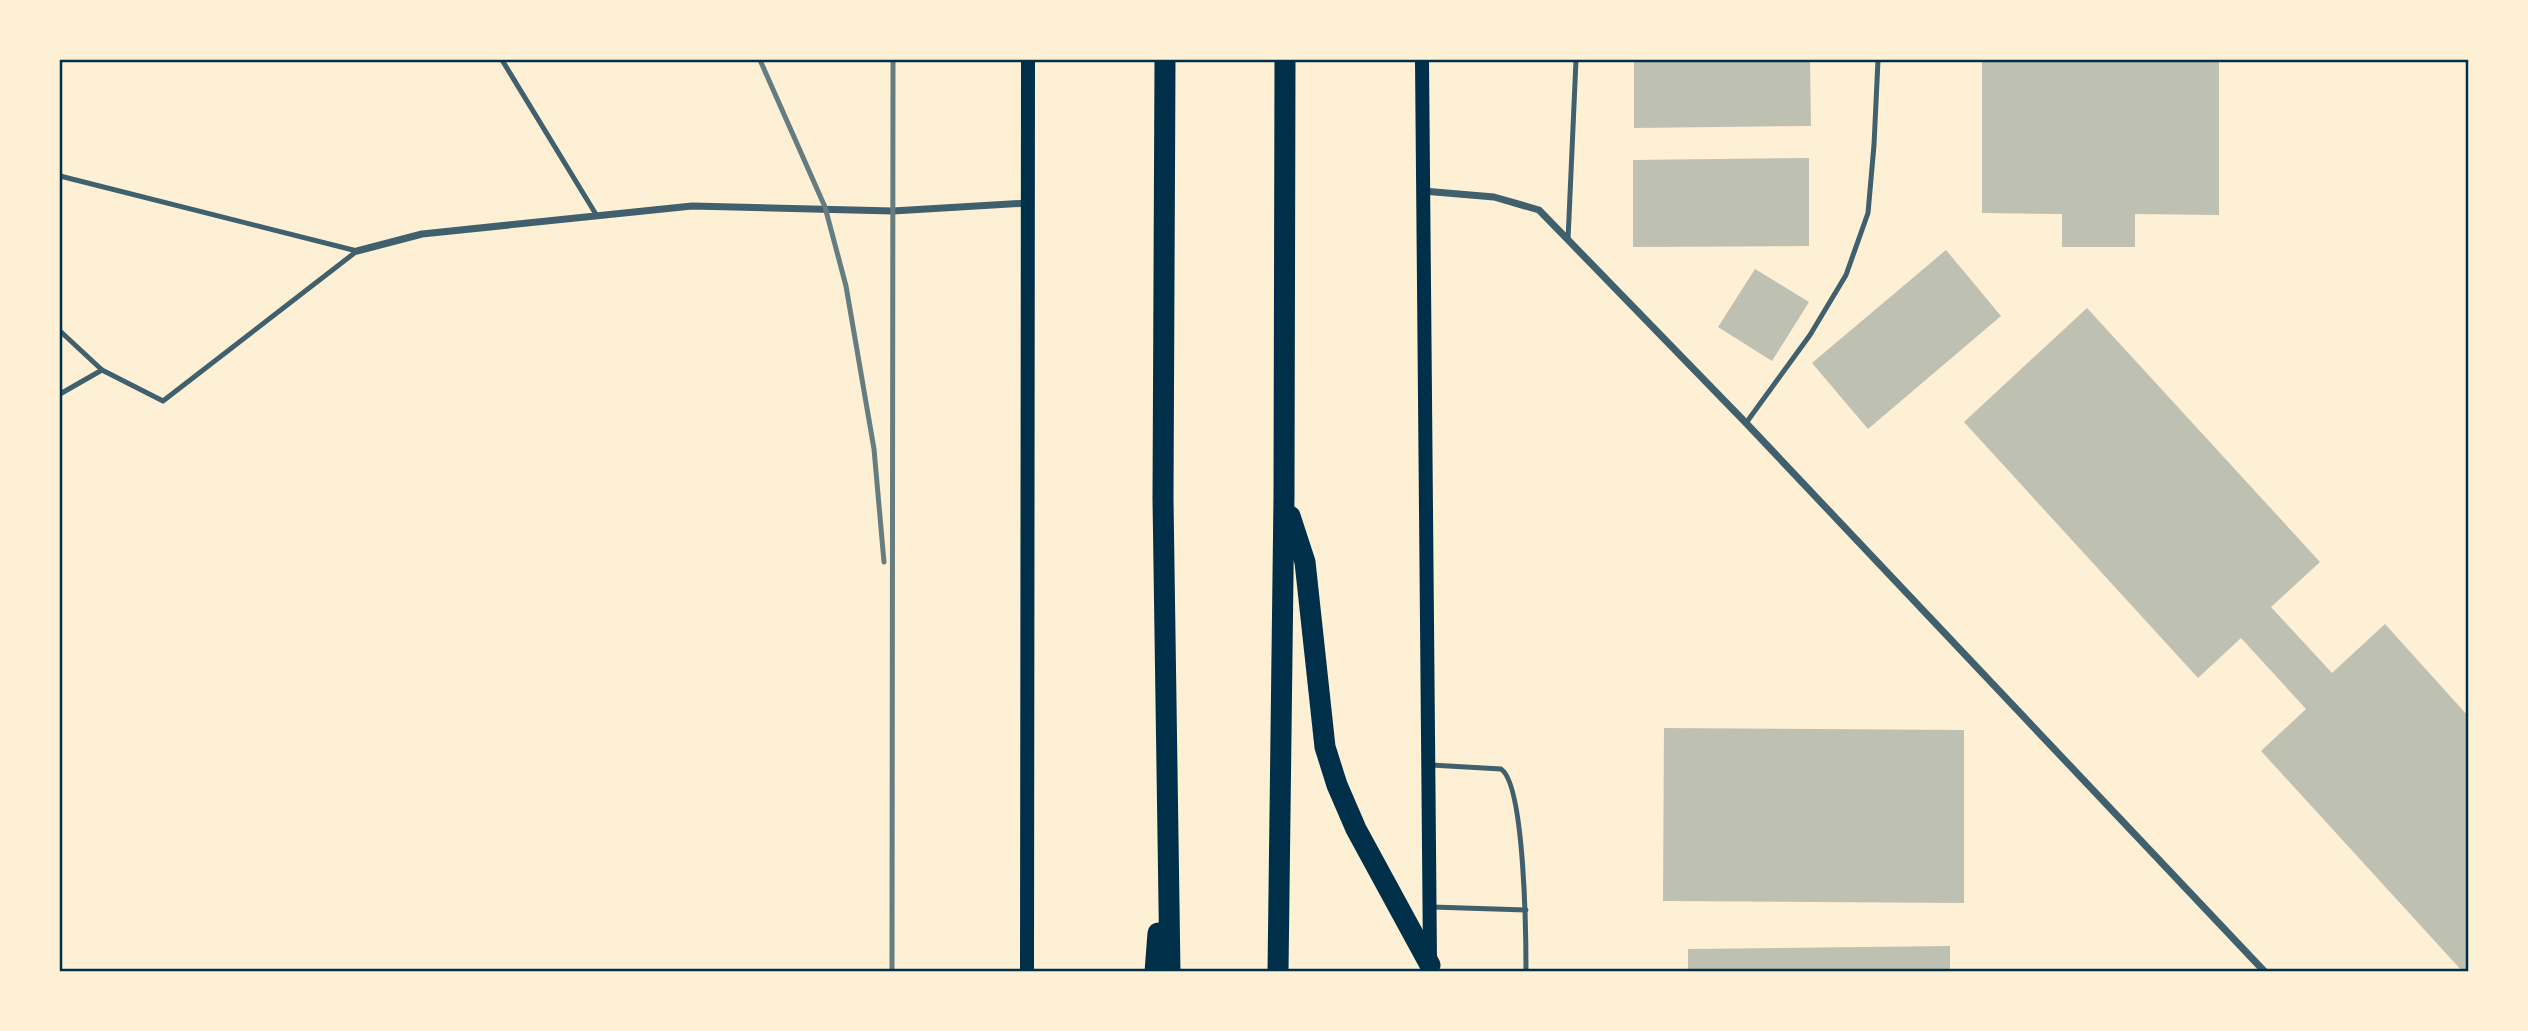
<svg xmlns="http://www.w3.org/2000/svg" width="2528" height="1031" font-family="'IBM Plex Sans',sans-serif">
  <rect width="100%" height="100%" fill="#fdf0d5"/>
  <g fill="#bec0b2">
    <polygon points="1634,60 1810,60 1811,126 1634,128"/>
    <polygon points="1982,60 2219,60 2219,215 2135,214 2135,247 2062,247 2062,214 1982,213"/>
    <polygon points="1809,158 1809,246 1633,247 1633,160"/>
    <polygon points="1946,250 2001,316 1868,429 1812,363"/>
    <polygon points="1755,269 1809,302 1772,361 1718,327"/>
    <polygon points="2087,308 2320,562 2271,607 2332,673 2385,624 2468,716 2468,972 2463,972 2261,751 2306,709 2241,638 2198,678 1964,422"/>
    <polygon points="1664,728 1964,730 1964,903 1663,901"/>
    <polygon points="1950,946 1950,972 1688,972 1688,949"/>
  </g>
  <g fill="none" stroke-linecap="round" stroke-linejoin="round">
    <g stroke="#3f606c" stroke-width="5">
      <polyline points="502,60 597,216"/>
      <polyline points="60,176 357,251"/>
      <polyline points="1568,240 1576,60"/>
      <polyline points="60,331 102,370 163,401 357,251"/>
      <polyline points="60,394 102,370"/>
      <polyline points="1746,423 1810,335 1846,275 1868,213 1874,145 1878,60"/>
      <path d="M1431 765 1501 769C1525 785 1526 938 1526 972"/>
      <polyline points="1432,907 1526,910"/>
    </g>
    <g stroke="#3f606c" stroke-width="7">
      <polyline points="1423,191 1494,197 1539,210 1746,423 2265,972"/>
      <polyline points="357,251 422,234 692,206 893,211 1028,203"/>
    </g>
    <g stroke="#003049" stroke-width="14">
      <polyline points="1422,60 1430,960"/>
      <polyline points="1027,972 1028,60"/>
    </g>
    <g stroke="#003049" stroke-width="21">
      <polyline points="1165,60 1163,499 1170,972"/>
      <polyline points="1290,516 1305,562 1325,747 1337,785 1356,829 1430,965"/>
      <polyline points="1155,972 1158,933"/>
      <polyline points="1278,972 1284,496 1285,60"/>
    </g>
    <g stroke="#657d81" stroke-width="5">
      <polyline points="760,60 825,207 846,286 874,449 884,562"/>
      <polyline points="892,972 893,60"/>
    </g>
  </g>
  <rect width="2528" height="1031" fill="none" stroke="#fdf0d5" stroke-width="122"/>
  <rect x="61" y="61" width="2406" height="909" fill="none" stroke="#003049" stroke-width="2.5"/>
</svg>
